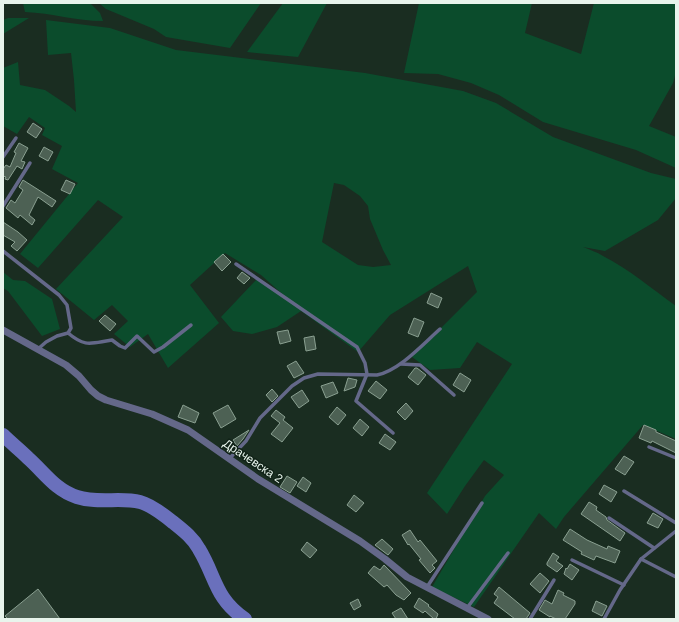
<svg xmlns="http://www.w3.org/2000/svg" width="679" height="622" font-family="Arial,sans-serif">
  <rect width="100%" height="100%" fill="#1a2d21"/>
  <g fill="#0b4c2c" fill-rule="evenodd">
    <path d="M23 3H90L100 13 103 21C76 21 52 13 25 12Z"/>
    <polygon points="99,3 261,3 230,48 166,37 154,29 106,9"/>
    <polygon points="283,3 327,3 298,57 247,52"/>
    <polygon points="419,3 532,3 525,33 581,54 594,3 676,3 676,72 673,83 649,126 676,137 676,168 636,150 543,122 499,95 471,83 438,74 404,73"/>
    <polygon points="8,18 29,18 3,34 3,20"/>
    <path d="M46 20 110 28 176 50 365 73 463 91 496 103 553 137 651 173 676 179V198L658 220 605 251 583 247C590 250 597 252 603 256 629 269 652 289 676 306V439L643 425 564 517 556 529 539 513 474 607 432 587 485 496 504 475 484 460 465 486 447 514 427 493 512 364 477 342 460 368 430 370 412 357 477 292 468 266 390 315 358 352 301 311 277 327 252 334 233 331 221 317 258 278 297 307 261 275 225 253 190 285 219 323 168 368 148 334 130 347 114 334 128 321 112 305 94 320 56 289 123 217 98 200 38 268 20 254 78 183 52 169 62 146 42 135 45 128 29 117 17 134 3 126V68L18 62 20 85 45 90 69 106 76 112 74 80 71 53 48 55ZM334 183 344 185 360 196 368 206 370 219 383 250 391 265 373 267 358 265 322 242Z"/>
    <polygon points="3,272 13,280 25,281 52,299 60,329 42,336 8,291 3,288"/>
  </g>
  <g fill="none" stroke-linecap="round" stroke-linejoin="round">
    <path stroke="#6a70bc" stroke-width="14" d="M3 435C11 443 20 450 28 458 44 472 55 490 77 497 98 504 120 497 140 502 152 505 165 516 174 523 184 531 193 538 199 549 216 577 215 599 245 619"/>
  </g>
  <g fill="#4d6154" stroke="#8aa091">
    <polygon points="33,123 42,129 36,138 27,132"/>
    <polygon points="19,143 28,148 21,161 25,162 22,169 17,166 8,180 5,179 6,177 3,176 3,169 6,165 10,167 16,153 14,152"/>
    <polygon points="44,147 53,152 48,161 39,156"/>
    <polygon points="23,180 56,201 52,207 38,197 29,215 35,220 32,225 20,215 18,218 6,208 11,200 15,203 23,190 19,187"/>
    <polygon points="66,180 75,184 70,194 61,190"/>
    <polygon points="3,222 18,232 27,240 17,251 11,246 15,242 3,235"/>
    <polygon points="223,254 231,262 222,271 214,262"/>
    <polygon points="242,272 250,278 244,284 237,278"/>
    <polygon points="431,293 442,298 438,308 427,303"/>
    <polygon points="105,315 116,324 110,331 99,321"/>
    <polygon points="414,318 424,322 418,337 408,333"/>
    <polygon points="288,330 291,341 280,344 277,332"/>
    <polygon points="314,336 316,349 306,351 304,338"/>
    <polygon points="296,361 304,373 294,378 287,366"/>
    <polygon points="415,368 417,368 426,375 418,385 408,377"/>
    <polygon points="460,373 471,380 464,392 453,385"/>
    <polygon points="348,378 357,380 355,387 344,391"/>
    <polygon points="376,381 387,390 380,399 368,391"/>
    <polygon points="333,382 338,393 326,398 321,386"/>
    <polygon points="272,389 278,396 272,402 266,395"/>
    <polygon points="302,390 309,401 299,408 291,397"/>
    <polygon points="406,403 413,411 405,420 397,412"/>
    <polygon points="183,405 199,413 195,423 178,417"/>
    <polygon points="228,405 236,419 221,428 213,413"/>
    <polygon points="337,407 346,415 338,425 329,417"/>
    <polygon points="276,410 285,417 283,420 293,428 282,442 271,434 280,423 271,416"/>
    <polygon points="360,419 369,427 362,436 353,428"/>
    <polygon points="644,425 656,430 656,432 676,441 676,453 652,441 651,443 639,438"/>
    <polygon points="249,430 243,439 237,446 233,440"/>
    <polygon points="385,434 396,442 390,450 379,443"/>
    <polygon points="624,456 634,462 625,475 615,469"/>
    <polygon points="287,476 297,482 290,493 280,487"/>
    <polygon points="303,477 311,483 306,492 297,486"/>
    <polygon points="604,485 617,492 611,502 599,494"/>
    <polygon points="354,495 364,503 356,512 347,505"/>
    <polygon points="589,502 597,507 596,510 606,517 607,520 625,533 620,541 581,514"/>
    <polygon points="653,513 663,519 658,528 647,523"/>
    <polygon points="570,529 587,540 607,549 608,546 620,551 615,563 596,556 594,560 581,554 582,552 563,540"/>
    <polygon points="410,530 418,542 420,540 437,561 432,565 435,568 430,573 419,560 421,559 409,544 408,545 402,535"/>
    <polygon points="382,539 393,549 388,555 375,545"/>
    <polygon points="307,542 317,550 310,558 301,550"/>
    <polygon points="553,553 559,557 556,561 563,566 557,572 547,565 547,563"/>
    <polygon points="570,564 579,570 572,580 564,574 566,568 567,569"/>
    <polygon points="384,565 411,593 404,600 396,595 387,585 384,587 368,573 374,566 380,570"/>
    <polygon points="540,573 549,581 540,593 530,584"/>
    <polygon points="499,587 530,613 526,619 515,619 494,603 498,597 494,594"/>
    <polygon points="38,589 60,619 8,619 5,616"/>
    <polygon points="558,590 564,593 563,595 575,601 575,604 565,619 556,619 550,616 550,617 539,610 545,600 552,604"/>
    <polygon points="419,598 429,605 428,606 438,614 436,619 434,619 425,611 423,613 414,607"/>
    <polygon points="358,599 361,606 354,610 350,603"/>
    <polygon points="596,601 607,606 602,616 592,611"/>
    <polygon points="401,608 408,619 396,619 392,613"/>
  </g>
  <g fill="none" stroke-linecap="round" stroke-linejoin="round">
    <g stroke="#646889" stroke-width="3.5">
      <polyline points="3,157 16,138"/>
      <polyline points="3,206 30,163"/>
      <polyline points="3,251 59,295 67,305 71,328 68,333 57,336 46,342 38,349"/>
      <polyline points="236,264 357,347 365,363 367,374 356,401 393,433"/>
      <path d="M68 333C86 348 91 343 112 340L120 346 125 348 137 336 154 352 163 347 191 325"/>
      <polyline points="401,364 420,365 454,395"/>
      <polyline points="649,447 676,458"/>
      <path d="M229 459 246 441 260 418 292 386 304 378 318 374 377 375C400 370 423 344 440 329"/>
      <polyline points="624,491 676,523"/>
      <polyline points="609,518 654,548"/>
      <polyline points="641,559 676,577"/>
      <polyline points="572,560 624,585"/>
      <polyline points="427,587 482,503"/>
      <polyline points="467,608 508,553"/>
      <polyline points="530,619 554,580"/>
      <polyline points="604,619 620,590 641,559 676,531"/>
    </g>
    <polyline stroke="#646889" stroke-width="7" points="3,330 66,365 79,376 91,390 98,396 106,400 152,414 188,430 258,479 360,541 385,559 407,577 488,619"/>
  </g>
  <g text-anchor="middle" stroke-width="3" stroke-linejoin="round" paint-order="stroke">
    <g font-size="12" fill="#e8f4ec" stroke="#112318">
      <text transform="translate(253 461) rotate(34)" y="4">Драчевска 2</text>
    </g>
  </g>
  <rect width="679" height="622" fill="none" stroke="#e8f4ec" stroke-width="8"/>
</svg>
